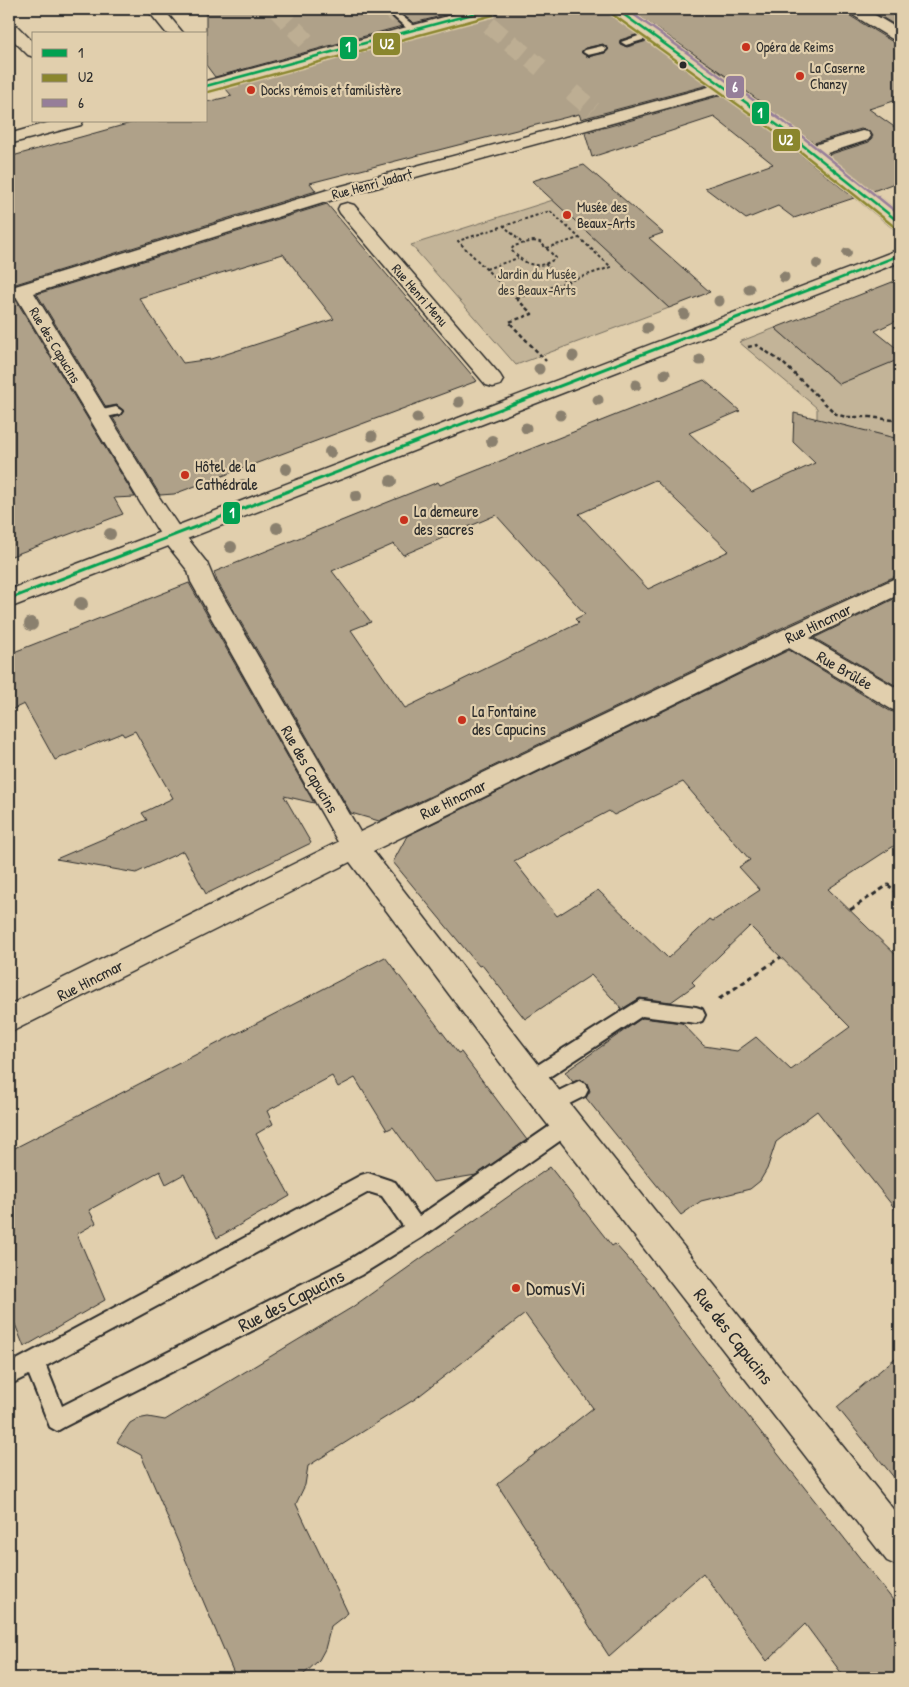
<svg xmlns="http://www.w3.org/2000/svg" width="909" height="1687" font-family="'Patrick Hand',sans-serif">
  <rect width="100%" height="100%" fill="#e1cfad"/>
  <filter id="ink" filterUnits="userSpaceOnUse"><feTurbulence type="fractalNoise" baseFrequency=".02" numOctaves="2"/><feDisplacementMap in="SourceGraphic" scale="10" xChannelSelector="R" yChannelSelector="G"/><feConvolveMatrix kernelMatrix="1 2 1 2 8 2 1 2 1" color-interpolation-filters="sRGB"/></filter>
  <g filter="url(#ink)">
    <g fill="#c3b498" stroke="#777062">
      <polygon points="553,200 669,308 516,365 411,245"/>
      <polygon points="775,328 839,384 900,357 900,442 898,439 817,420 817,408 739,342"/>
    </g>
    <g fill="#afa189" stroke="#2b2b2b" fill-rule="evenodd">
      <polygon points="206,9 468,9 414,23 397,11 391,16 402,26 215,77 206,65"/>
      <path d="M501 9H606L639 34 620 40V44L627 47 647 41 708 85 581 119 579 114 310 183 316 191 9 286V157L138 121H206V102L232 96 225 88 497 14ZM603 44 609 49 605 53 588 57 581 52 585 48Z"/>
      <polygon points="629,9 844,9 847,14 893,42 900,44 900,99 869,109 900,131 900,181 873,191 828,155 869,142 873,136 870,131 861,129 814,143 733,81"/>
      <polygon points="868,9 900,9 900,28"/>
      <polygon points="722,95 773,132 854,198 794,218 778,206 746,219 705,188 773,164 714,117 592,157 585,133"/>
      <polygon points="584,165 663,233 649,238 710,292 669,308 532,181"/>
      <path d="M327 204 477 381 174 494 160 495 113 418 120 416 124 411 117 405 106 407 37 294ZM283 254 334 319 211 359 183 363 139 298Z"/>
      <polygon points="900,279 900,319 875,331 900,351 900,359 839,384 775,328"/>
      <polygon points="16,300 135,497 114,498 123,514 9,557 9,302"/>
      <path d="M704 380 740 411 689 433 752 492 815 463 793 442 794 413 899 439 895 447 900 452V574L779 629 379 821 351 813 217 581 214 572 438 482 440 485ZM655 480 729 551 648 589 579 514ZM496 515 585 614 575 619 579 623 405 708 351 630 371 622 332 571 394 544 403 555Z"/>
      <polygon points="189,583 314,803 284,796 311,843 206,894 183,851 136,873 56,859 147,820 142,813 173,798 135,731 124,736 122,733 55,760 24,704 9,711 9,654"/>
      <polygon points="900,596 900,688 814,638"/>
      <path d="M789 650 890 711 900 714V842L828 889 900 959V1215L817 1111 776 1142 767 1169 760 1181 750 1189 701 1201 681 1215 586 1098 590 1091 587 1083 580 1079 573 1082 565 1072 642 1018 682 1023 704 1046 737 1051 756 1037 791 1070 850 1027 750 926 692 982 695 985 671 1002 640 998 622 1009 591 975 525 1019 482 965 479 966 393 862 407 836ZM683 782 750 860 739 867 760 890 713 921 710 919 668 958 598 890 557 916 514 861 609 811 614 815Z"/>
      <polygon points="385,957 458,1053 461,1052 527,1140 476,1175 433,1182 393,1127 387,1130 355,1078 338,1087 332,1076 267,1111 273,1124 256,1134 290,1196 217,1238 184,1174 166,1184 160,1171 89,1210 96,1223 77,1234 105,1300 24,1347 9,1309 9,1151"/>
      <polygon points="550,1167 612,1246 615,1244 651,1284 686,1335 741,1407 900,1609 900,1678 845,1678 805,1624 767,1661 703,1573 609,1656 497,1484 593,1408 525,1314 415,1399 308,1466 305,1485 296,1504 348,1613 331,1626 325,1649 319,1660 300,1678 236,1678 141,1455 117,1442 130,1423 137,1419 148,1417 165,1420 351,1308"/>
      <polygon points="900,1354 900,1485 837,1407"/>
    </g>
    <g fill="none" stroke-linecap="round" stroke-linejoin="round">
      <g stroke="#bdae93" stroke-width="18" stroke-dasharray="18 9" stroke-linecap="butt">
        <polyline points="276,9 306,41"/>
        <polyline points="390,9 398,16"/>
        <polyline points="489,25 541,68"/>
        <polyline points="572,92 593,110"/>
      </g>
      <g stroke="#2b2b2b" stroke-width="4">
        <g id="lane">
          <polygon points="398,13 417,28 417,32 411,32 395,18 393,16"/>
          <polygon points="653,31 656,32 656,36 626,45 621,42"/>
          <polygon points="602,46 607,49 605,51 588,55 583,52 585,50"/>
          <polygon points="116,407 122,411 120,414 98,419 92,415 94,412"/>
          <polygon points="640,1000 696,1007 702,1009 705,1015 702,1021 696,1023 642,1016 537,1085 531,1087 525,1085 522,1079 525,1073"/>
          <polygon points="579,1081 585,1084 588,1090 585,1096 551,1113 544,1110 542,1104 544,1098"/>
          <path d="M567 1116 574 1119 576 1125 574 1131 424 1236 361 1275 64 1427 57 1431 50 1427 29 1375 9 1385V1364L361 1175 368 1173 395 1182 419 1216 560 1119ZM369 1192 382 1196 403 1226 347 1261 62 1406 46 1366Z"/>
        </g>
      </g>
      <g stroke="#2b2b2b" stroke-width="3">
        <g id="street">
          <polygon points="149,9 167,9 165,11 184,34 167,34 150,13"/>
          <polygon points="474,9 499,9 497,12 206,91 206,81"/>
          <polygon points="608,9 626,9 732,83 814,145 862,131 868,132 871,136 868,140 824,154 900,214 900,229 893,227 774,131 722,93 339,198 34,293 159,497 181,530 207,563 215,582 360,832 780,631 900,576 900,594 810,638 900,690 900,712 891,709 789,648 373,851 542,1069 900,1518 900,1567 887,1561 520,1089 350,862 9,1033 9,1005 338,842 191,582 188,571 165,542 143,507 17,298 9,300 9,288 327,190 712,86"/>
          <polygon points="846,9 865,9 900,30 900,42 894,40 848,12"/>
          <polygon points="9,22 15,24 34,43 34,57 28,55 9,36"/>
          <polygon points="54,121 83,121 81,125 9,144 9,134"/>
          <polygon points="347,203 354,205 500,375 503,380 500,385 493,387 486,385 340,213 338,209 340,205"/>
        </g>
      </g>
      <g stroke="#2b2b2b" stroke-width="3">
        <polygon id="secondary" points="900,249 900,262 9,608 9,590"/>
      </g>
      <g stroke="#2b2b2b" stroke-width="2" stroke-dasharray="3 2.5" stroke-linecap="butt">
        <polyline points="503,225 522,243"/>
        <path d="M533 241 540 242 556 258C538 271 525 265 511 250L514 246Z"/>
        <polyline points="546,248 579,238"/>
        <polyline points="545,264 565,281"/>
        <polyline points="486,269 518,258"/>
        <polyline points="506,289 458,241 550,211 611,267 545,289"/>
      </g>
      <g stroke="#2b2b2b" stroke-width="2.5" stroke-dasharray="4 3" stroke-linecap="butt">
        <polyline points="505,287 516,298"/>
        <polyline points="516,298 532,314 509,322 546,361"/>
        <polyline points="516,298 549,287"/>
        <polyline points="748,347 757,345 783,363 836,414 846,417 870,417 900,421"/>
      </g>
      <g stroke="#2b2b2b" stroke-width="3" stroke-dasharray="5 4" stroke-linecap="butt">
        <polyline points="850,910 888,885 900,895"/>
        <polyline points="719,999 781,957"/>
      </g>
      <use href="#lane" fill="#e1cfad" fill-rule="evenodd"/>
      <use href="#street" fill="#e1cfad" fill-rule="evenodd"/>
      <use href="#secondary" fill="#e1cfad" fill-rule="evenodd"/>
      <g stroke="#e1cfad" stroke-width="5">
        <g id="bus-1-far1">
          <polyline points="616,9 780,127 900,223"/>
          <polyline points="206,86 491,9"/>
          <polyline points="813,289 900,255"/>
        </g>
      </g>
      <g stroke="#e1cfad" stroke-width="6">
        <polyline id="bus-1" points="9,599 816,287"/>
      </g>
      <g stroke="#e1cfad" stroke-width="5">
        <g id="bus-2">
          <polyline points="612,14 776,132 896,228"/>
          <polyline points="208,92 493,15"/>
        </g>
      </g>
      <g stroke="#e1cfad" stroke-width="5">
        <polyline id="bus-3" points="626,9 784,122 900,215"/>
      </g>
      <use href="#bus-1-far1" stroke="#02a151" stroke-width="2.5"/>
      <use href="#bus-1" stroke="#02a151" stroke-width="3"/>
      <use href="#bus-2" stroke="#8a862d" stroke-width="2.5"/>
      <use href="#bus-3" stroke="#967e99" stroke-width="2.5"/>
    </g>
    <g fill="#8a806e">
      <circle cx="847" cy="253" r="5"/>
      <circle cx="817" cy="264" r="5"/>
      <circle cx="784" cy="277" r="5.5"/>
      <circle cx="749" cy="289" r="5.5"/>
      <circle cx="719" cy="301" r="5.5"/>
      <circle cx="684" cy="314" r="5.5"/>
      <circle cx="647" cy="328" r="5.5"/>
      <circle cx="573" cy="356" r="5.5"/>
      <circle cx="700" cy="360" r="5.5"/>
      <circle cx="539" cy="369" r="5.5"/>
      <circle cx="665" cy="374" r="5.5"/>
      <circle cx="636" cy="385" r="5.5"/>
      <circle cx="598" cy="400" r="5.5"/>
      <circle cx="459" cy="402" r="5.5"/>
      <circle cx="560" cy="415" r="5.5"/>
      <circle cx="417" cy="418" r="5.5"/>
      <circle cx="526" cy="428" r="5.5"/>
      <circle cx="372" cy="436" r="5.5"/>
      <circle cx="492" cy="441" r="6"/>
      <circle cx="330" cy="452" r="6"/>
      <circle cx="286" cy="469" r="6"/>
      <circle cx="391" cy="481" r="6"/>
      <circle cx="243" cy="485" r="6"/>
      <circle cx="356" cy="496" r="6"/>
      <circle cx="277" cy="528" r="6"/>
      <circle cx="110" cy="534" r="6"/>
      <circle cx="231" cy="547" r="6"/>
      <circle cx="81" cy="604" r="7"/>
      <circle cx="31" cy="624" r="7"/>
    </g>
  </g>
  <g fill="#c8321e" stroke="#e1cfad" stroke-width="2">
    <circle cx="746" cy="47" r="5"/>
    <circle cx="800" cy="76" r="5"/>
    <circle cx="251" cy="90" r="5"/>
    <circle cx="567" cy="215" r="5"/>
    <circle cx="185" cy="475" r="5"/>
    <circle cx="404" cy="520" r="5"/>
    <circle cx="462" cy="720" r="5"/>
    <circle cx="516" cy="1288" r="5"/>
  </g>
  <circle fill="#2b2b2b" stroke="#e1cfad" stroke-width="2" cx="683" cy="65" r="4.5"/>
  <g text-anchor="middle" stroke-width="4.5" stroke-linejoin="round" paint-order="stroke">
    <g font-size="14" fill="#2b2b2b" stroke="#e1cfad" text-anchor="start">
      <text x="756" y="52">Opéra de Reims</text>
      <text x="810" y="73">La Caserne<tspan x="810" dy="16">Chanzy</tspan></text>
      <text x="261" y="95">Docks rémois et familistère</text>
      <text x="577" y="212">Musée des<tspan x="577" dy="16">Beaux-Arts</tspan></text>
    </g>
    <g font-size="14" fill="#2b2b2b" stroke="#e1cfad">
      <text transform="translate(372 184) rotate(-15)" y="5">Rue Henri Jadart</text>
      <text transform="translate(420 295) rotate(49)" y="5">Rue Henri Menu</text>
      <text transform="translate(55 345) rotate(59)" y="5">Rue des Capucins</text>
    </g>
    <g font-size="14" fill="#42403b" stroke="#e1cfad">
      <text x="537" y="279">Jardin du Musée<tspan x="537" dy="16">des Beaux-Arts</tspan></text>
    </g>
    <g font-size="16" fill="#2b2b2b" stroke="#e1cfad" text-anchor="start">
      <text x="195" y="472">Hôtel de la<tspan x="195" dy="18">Cathédrale</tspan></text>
      <text x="414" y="517">La demeure<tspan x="414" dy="18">des sacres</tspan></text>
      <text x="472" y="717">La Fontaine<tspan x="472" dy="18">des Capucins</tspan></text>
    </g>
    <g font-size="16" fill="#2b2b2b" stroke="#e1cfad">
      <text transform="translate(818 623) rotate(-26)" y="6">Rue Hincmar</text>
      <text transform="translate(845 670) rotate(30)" y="6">Rue Brûlée</text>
      <text transform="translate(310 769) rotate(60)" y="6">Rue des Capucins</text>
      <text transform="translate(453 799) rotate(-26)" y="6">Rue Hincmar</text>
      <text transform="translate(90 980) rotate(-27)" y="6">Rue Hincmar</text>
    </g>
    <g font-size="19" fill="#2b2b2b" stroke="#e1cfad" text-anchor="start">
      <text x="526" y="1295">DomusVi</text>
    </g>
    <g font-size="19" fill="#2b2b2b" stroke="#e1cfad">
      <text transform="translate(291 1300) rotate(-27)" y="7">Rue des Capucins</text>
      <text transform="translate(734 1336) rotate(52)" y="7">Rue des Capucins</text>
    </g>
  </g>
  <g stroke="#e1cfad" stroke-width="2">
    <rect x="372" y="32" width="29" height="24" rx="5" fill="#8a862d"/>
    <rect x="339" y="36" width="19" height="24" rx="5" fill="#02a151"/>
    <rect x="725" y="75" width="20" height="24" rx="5" fill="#967e99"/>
    <rect x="751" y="101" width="19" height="24" rx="5" fill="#02a151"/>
    <rect x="772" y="128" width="29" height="24" rx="5" fill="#8a862d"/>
    <rect x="222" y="501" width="19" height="24" rx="5" fill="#02a151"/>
  </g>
  <g font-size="14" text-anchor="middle" font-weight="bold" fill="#fff">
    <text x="387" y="49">U2</text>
    <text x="348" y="52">1</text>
    <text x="735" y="92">6</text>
    <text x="760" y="118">1</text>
    <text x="786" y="145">U2</text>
    <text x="232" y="518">1</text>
  </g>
  <rect width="909" height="1687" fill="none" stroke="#e1cfad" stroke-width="30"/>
  <rect x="15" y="15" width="879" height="1657" fill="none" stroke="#2b2b2b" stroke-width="2" filter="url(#ink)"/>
  <rect x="32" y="32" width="175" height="90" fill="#e1cfad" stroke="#988d79"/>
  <rect x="42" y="49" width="25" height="8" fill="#02a151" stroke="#988d79"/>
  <text x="78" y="58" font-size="15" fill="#2b2b2b">1</text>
  <rect x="42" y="74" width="25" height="8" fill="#8a862d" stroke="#988d79"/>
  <text x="78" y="82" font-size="15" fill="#2b2b2b">U2</text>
  <rect x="42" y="99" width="25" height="8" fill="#967e99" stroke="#988d79"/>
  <text x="78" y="108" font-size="15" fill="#2b2b2b">6</text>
</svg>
